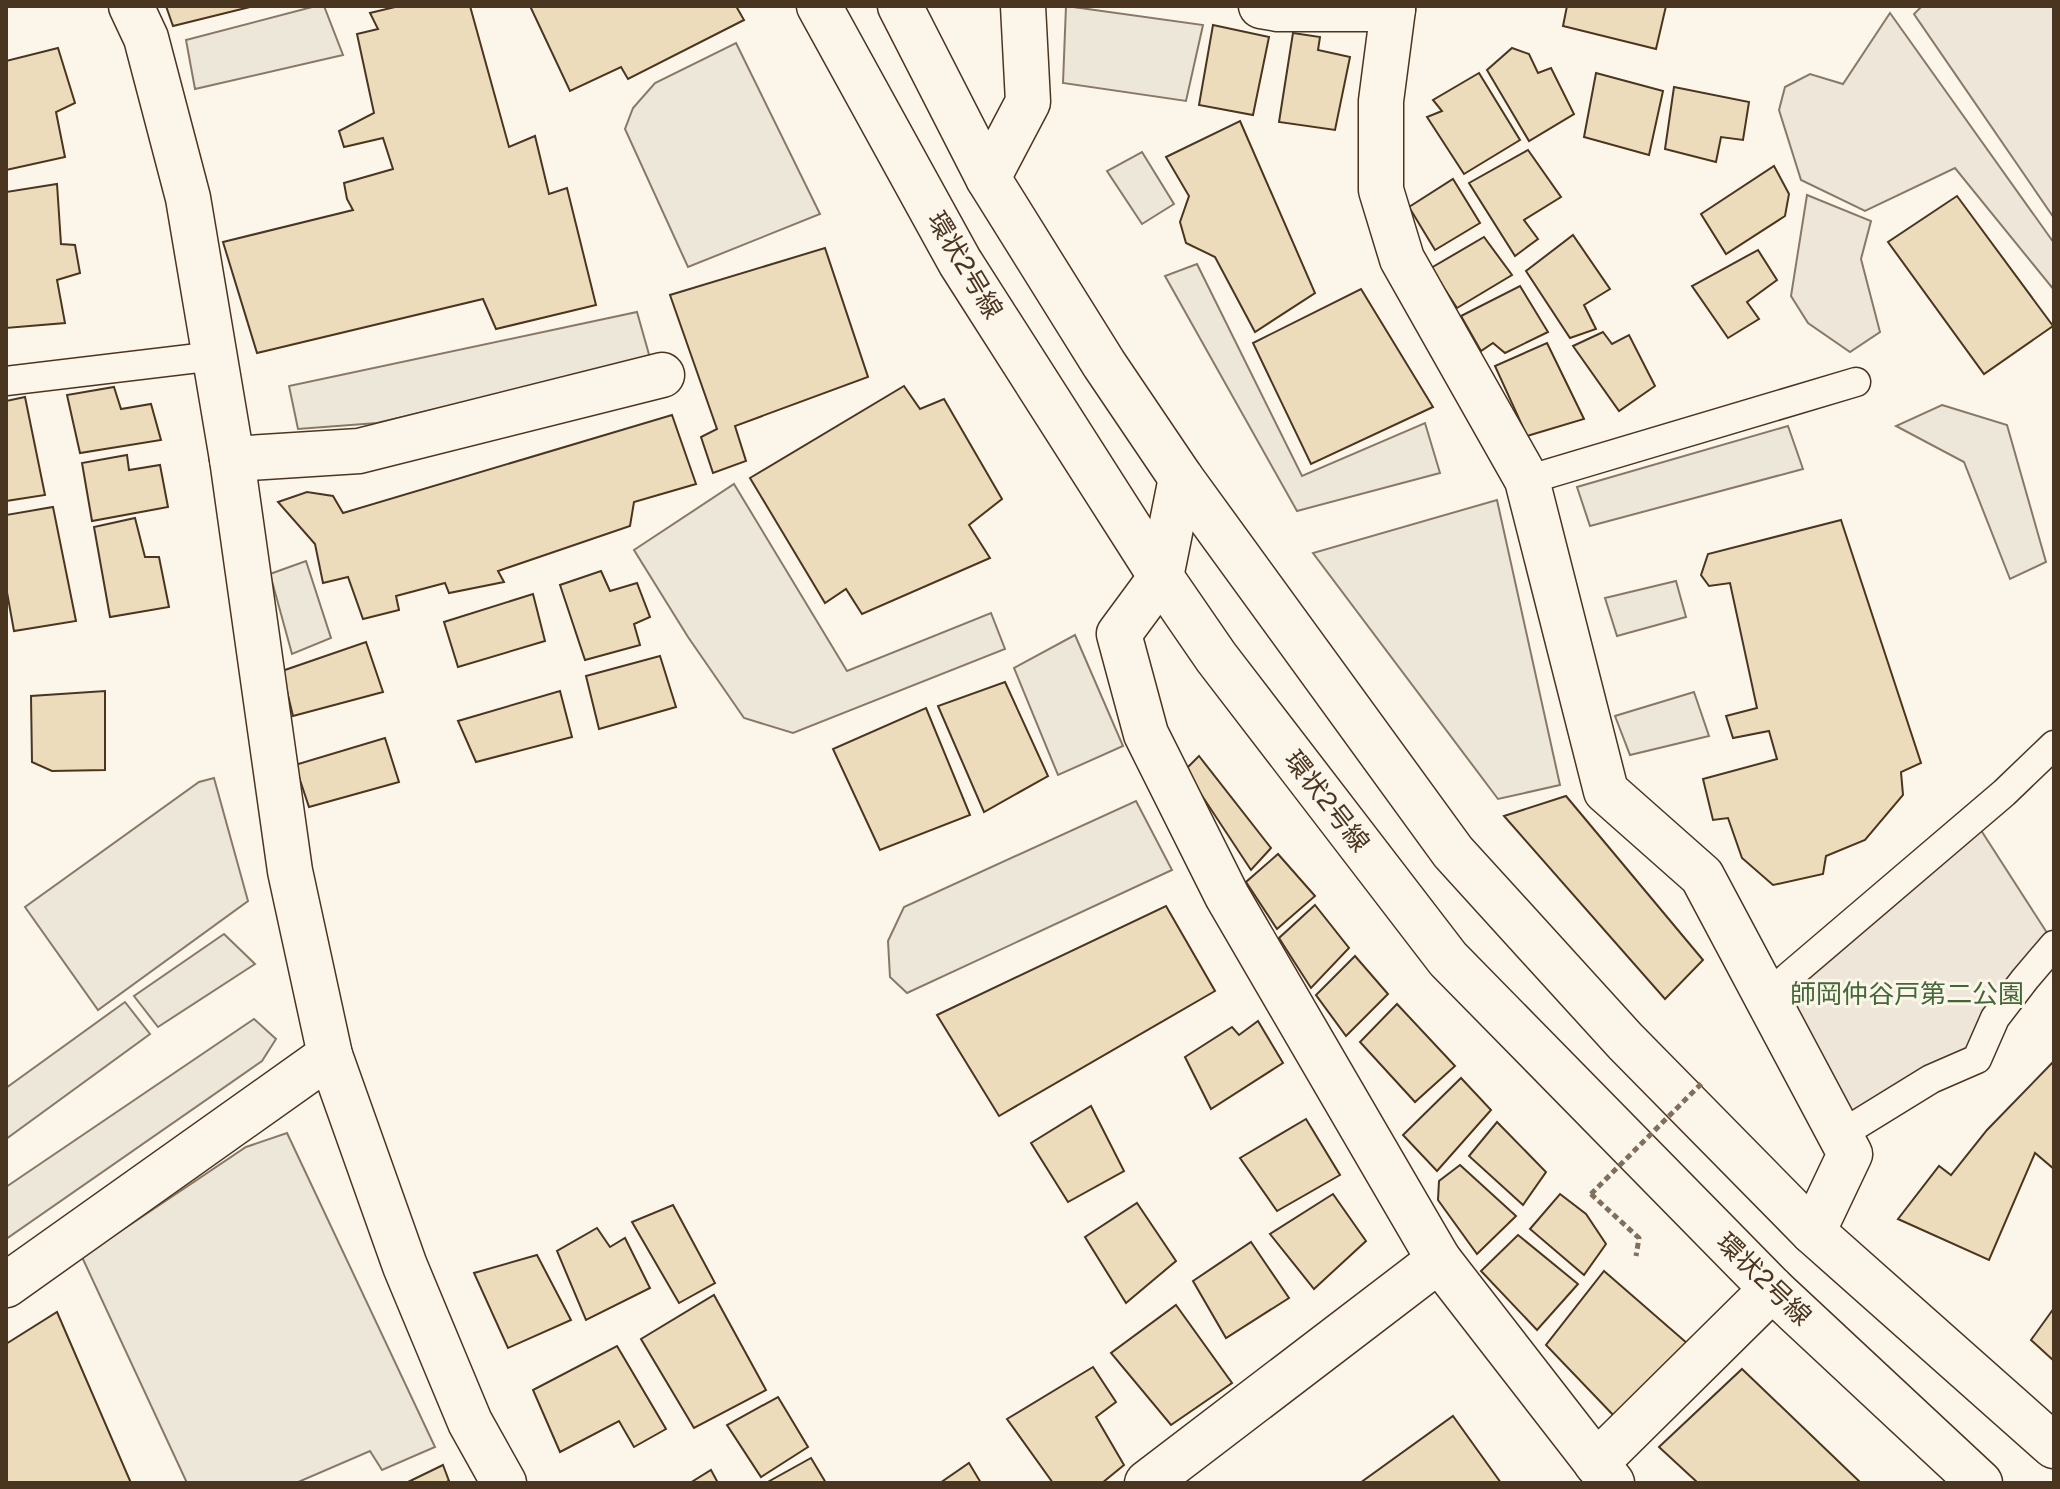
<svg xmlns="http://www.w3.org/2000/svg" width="2060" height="1489" font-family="'Public Sans','Noto Sans JP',sans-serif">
  <rect width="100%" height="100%" fill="#fbf6e9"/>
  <g fill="#ede6d9" stroke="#887966" stroke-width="2">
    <polygon points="1922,6 2054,6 2054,218 1914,14"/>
    <polygon points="1890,13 2054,243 2054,290 1955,168 1865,211 1801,180 1779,110 1785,87 1810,74 1843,84"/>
    <polygon points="1807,195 1871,221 1861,259 1880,332 1850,352 1808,323 1791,296"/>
    <polygon points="1977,824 2051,939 1968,1052 1843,1120 1779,1002"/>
  </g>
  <g fill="#ede7d9" stroke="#887966" stroke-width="2">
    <polygon points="316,6 324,6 343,55 195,89 186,40"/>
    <polygon points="1066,6 1203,25 1186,101 1063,83"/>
    <polygon points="736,43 820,214 688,267 625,129 633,108 655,83"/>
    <polygon points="1142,152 1174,204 1142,224 1107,171"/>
    <polygon points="1197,264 1302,476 1425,423 1440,473 1297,511 1165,276"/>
    <polygon points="637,312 650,358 377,423 298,429 289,386"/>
    <polygon points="1942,405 2007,425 2046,562 2010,579 1964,462 1896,426"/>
    <polygon points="1788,426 1803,469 1590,526 1577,487"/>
    <polygon points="734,484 847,671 991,613 1005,649 793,733 744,718 688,637 634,550"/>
    <polygon points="1497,500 1560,785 1498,799 1313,553"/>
    <polygon points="306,561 331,638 292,654 270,574"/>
    <polygon points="1676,581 1686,617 1617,636 1605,598"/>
    <polygon points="1075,635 1123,746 1058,775 1014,668"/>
    <polygon points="1694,692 1709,736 1630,755 1615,716"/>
    <polygon points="214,778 248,901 98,1010 25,907 199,782"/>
    <polygon points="1136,801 1172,870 907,993 890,977 888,941 904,907"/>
    <polygon points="224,934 255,964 158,1027 134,996"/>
    <polygon points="125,1002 150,1034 6,1139 6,1088"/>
    <polygon points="254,1019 276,1039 262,1061 6,1239 6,1187"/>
    <polygon points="287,1133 435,1447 382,1470 370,1451 296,1483 187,1483 82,1257 246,1147"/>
  </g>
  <g fill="#ecdcbc" stroke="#4a3520" stroke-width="2">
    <polygon points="166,6 254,6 173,26"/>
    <polygon points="399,6 470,6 509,147 535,136 549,194 567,188 596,305 496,329 483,299 257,353 223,242 353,210 347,199 344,183 393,169 383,138 344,147 339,131 374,113 357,34 378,29 370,13"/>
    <polygon points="530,6 736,6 744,20 628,79 621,67 570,91"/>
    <polygon points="1567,6 1666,6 1656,49 1563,26"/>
    <polygon points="1213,25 1269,37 1253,115 1199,105"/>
    <polygon points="1293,33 1320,37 1318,50 1350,57 1335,130 1279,122"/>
    <polygon points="58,48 75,103 56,112 65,157 6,170 6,61"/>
    <polygon points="1512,48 1529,54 1538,73 1551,68 1574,114 1529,141 1487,70"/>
    <polygon points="1479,73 1520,140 1464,174 1427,117 1442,111 1433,100"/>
    <polygon points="1596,73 1663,91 1649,155 1584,137"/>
    <polygon points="1674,87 1749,102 1743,140 1721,137 1716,162 1665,149"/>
    <polygon points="1240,121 1315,293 1255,332 1215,257 1186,243 1180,222 1189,196 1166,157"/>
    <polygon points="1528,150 1561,197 1524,220 1538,239 1515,256 1469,183"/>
    <polygon points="1774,166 1789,194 1785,216 1726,254 1701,214"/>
    <polygon points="1453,179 1480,223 1435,250 1409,207"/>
    <polygon points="57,184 61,244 75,245 80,273 57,280 65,323 6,328 6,192"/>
    <polygon points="1957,196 2053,326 1984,374 1888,242"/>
    <polygon points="1573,235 1610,289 1584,305 1596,329 1570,338 1526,271"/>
    <polygon points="1484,237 1512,275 1457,308 1431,268"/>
    <polygon points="825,248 868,377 735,426 746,461 713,473 701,437 717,429 670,295"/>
    <polygon points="1758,250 1777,280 1747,302 1759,319 1728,338 1692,286"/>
    <polygon points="1520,286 1548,332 1505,353 1493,343 1481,351 1461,316"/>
    <polygon points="1361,289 1433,407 1311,464 1253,343"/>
    <polygon points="1603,332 1612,344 1629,335 1655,386 1619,411 1573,346"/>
    <polygon points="1547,343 1584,419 1527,436 1495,366"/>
    <polygon points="904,386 920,409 944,399 1002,499 969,525 990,558 862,614 846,589 825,603 750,478"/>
    <polygon points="114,387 121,409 151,404 161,440 80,453 67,395"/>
    <polygon points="25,397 45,495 6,501 6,401"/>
    <polygon points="672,415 696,484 634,502 630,526 498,571 504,582 449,593 445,583 396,596 399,610 363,619 348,577 323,583 315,544 278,502 307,492 333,496 343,513"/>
    <polygon points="127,455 129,470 160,465 168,507 92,521 82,463"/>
    <polygon points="53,507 76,621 14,631 6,587 6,515"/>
    <polygon points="135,518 145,557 159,557 169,607 110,617 94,527"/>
    <polygon points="1841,520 1921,763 1901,772 1903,795 1865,840 1826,856 1823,874 1773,885 1742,858 1728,818 1713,820 1703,779 1777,759 1769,731 1733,738 1726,716 1757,708 1730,583 1709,586 1701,575 1708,554"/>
    <polygon points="601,571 610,591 637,583 650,617 634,624 640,645 585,660 560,585"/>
    <polygon points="533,594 545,641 458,667 444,622"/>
    <polygon points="366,642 383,692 293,716 282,671"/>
    <polygon points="660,656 676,707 599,729 586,676"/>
    <polygon points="1005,682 1048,776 984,812 938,706"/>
    <polygon points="105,691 105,770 52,771 32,762 31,696"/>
    <polygon points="560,691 572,737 476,762 458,721"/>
    <polygon points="926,708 970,815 880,850 833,749"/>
    <polygon points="385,738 399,782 309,807 295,765"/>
    <polygon points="1199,756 1271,848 1251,870 1185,770"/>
    <polygon points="1566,796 1703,960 1665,999 1504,816"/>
    <polygon points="1278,854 1315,896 1277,929 1246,882"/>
    <polygon points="1315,905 1349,948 1311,988 1279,938"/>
    <polygon points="1166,906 1215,991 999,1116 937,1015"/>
    <polygon points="1355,956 1388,994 1346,1036 1316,995"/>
    <polygon points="1397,1004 1455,1066 1415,1102 1360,1042"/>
    <polygon points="1258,1021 1283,1063 1211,1109 1185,1057 1232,1027 1239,1035"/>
    <polygon points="2054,1061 2054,1169 2035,1153 1989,1260 1898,1219 1939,1166 1951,1175 1987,1130"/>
    <polygon points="1461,1078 1491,1110 1437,1171 1403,1135"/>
    <polygon points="1091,1106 1124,1171 1068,1202 1031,1143"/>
    <polygon points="1306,1119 1340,1175 1277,1211 1240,1158"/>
    <polygon points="1497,1122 1546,1172 1523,1205 1469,1156"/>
    <polygon points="1460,1165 1516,1216 1477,1254 1438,1200 1439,1181"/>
    <polygon points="1333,1194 1366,1241 1314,1289 1270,1234"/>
    <polygon points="1560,1194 1586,1214 1606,1244 1584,1275 1530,1229"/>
    <polygon points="1137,1203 1176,1261 1126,1303 1085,1237"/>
    <polygon points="673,1205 715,1283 679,1303 632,1222"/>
    <polygon points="597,1228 610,1247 625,1238 650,1288 586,1320 557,1251"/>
    <polygon points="1518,1235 1578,1284 1537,1330 1481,1271"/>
    <polygon points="1251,1242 1289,1298 1226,1338 1193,1281"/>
    <polygon points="537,1255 571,1320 508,1348 474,1273"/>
    <polygon points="1604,1271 1688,1344 1616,1418 1546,1345"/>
    <polygon points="714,1295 766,1390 694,1428 641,1339"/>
    <polygon points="1176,1305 1232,1383 1171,1425 1111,1353"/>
    <polygon points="2054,1308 2054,1361 2031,1340"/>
    <polygon points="57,1312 131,1483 6,1483 6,1344"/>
    <polygon points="617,1346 666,1429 634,1447 619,1421 560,1452 533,1390"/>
    <polygon points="1093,1367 1116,1402 1096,1417 1124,1465 1102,1483 1053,1483 1007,1419"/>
    <polygon points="1742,1369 1861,1483 1698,1483 1659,1447"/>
    <polygon points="778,1397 808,1447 761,1477 727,1425"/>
    <polygon points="1453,1416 1501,1483 1360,1483"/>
    <polygon points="811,1458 826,1483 766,1483"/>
    <polygon points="969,1463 981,1483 940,1483"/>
    <polygon points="443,1465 449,1481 444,1483 406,1483"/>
    <polygon points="711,1470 718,1483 690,1483"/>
  </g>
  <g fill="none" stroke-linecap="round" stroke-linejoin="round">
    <g stroke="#4a3520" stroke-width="31">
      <g id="service">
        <polyline points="6,381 215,356"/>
        <polyline points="1527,480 1856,382"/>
        <polyline points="1766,996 2004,793 2054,745"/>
        <polyline points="1840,1135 1931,1079 1977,1059 1995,1018 2025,979 2054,945"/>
      </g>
    </g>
    <g stroke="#4a3520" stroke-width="47">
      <g id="minor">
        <polyline points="131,6 146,38 188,198 232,459 290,871 330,1055 405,1266 470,1422 504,1483"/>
        <polyline points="1261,6 1278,9 1393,9 1393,6"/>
        <polyline points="1393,9 1381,101 1381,190 1402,259 1527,480 1606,791 1702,876 1850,1154 1813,1232"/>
        <polyline points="988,178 1028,102 1023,6"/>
        <polyline points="232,459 359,451 662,375"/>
        <polyline points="1181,478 1161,577 1119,634 1146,734 1227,896 1439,1260 1612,1483"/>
        <polyline points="6,1285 330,1055"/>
        <polyline points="1596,1463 1772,1289"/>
        <polyline points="1147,1483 1439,1260"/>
      </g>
    </g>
    <g stroke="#4a3520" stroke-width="47">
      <g id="primary">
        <polyline points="819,6 960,262 1161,577 1216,657 1448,959 1772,1289 1980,1483"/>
        <polyline points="900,6 988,178 1104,364 1181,478 1453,852 1625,1041 1813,1232 2054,1446"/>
      </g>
    </g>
    <polyline stroke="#7f6f5c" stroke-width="5" stroke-dasharray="6 4" stroke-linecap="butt" points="1591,1194 1639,1238 1636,1256"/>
    <use href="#service" stroke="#fbf6e9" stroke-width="28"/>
    <use href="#minor" stroke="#fbf6e9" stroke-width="44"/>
    <use href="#primary" stroke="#fbf6e9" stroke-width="44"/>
    <polyline stroke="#7f6f5c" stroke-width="5" stroke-dasharray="6 4" stroke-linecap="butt" points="1591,1194 1702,1083"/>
  </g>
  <g text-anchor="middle" stroke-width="6" stroke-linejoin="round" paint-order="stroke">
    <g font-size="26" fill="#4a3520" stroke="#fbf6e9">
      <text transform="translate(965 265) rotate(59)" y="9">環状2号線</text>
      <text transform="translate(1327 801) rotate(52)" y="9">環状2号線</text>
      <text transform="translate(1764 1279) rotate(44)" y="9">環状2号線</text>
    </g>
    <g font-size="26" fill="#436837" stroke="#fbf6e9">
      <text x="1907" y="1003">師岡仲谷戸第二公園</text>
    </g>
  </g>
  <rect width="2060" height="1489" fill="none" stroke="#4a3520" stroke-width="16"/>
</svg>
